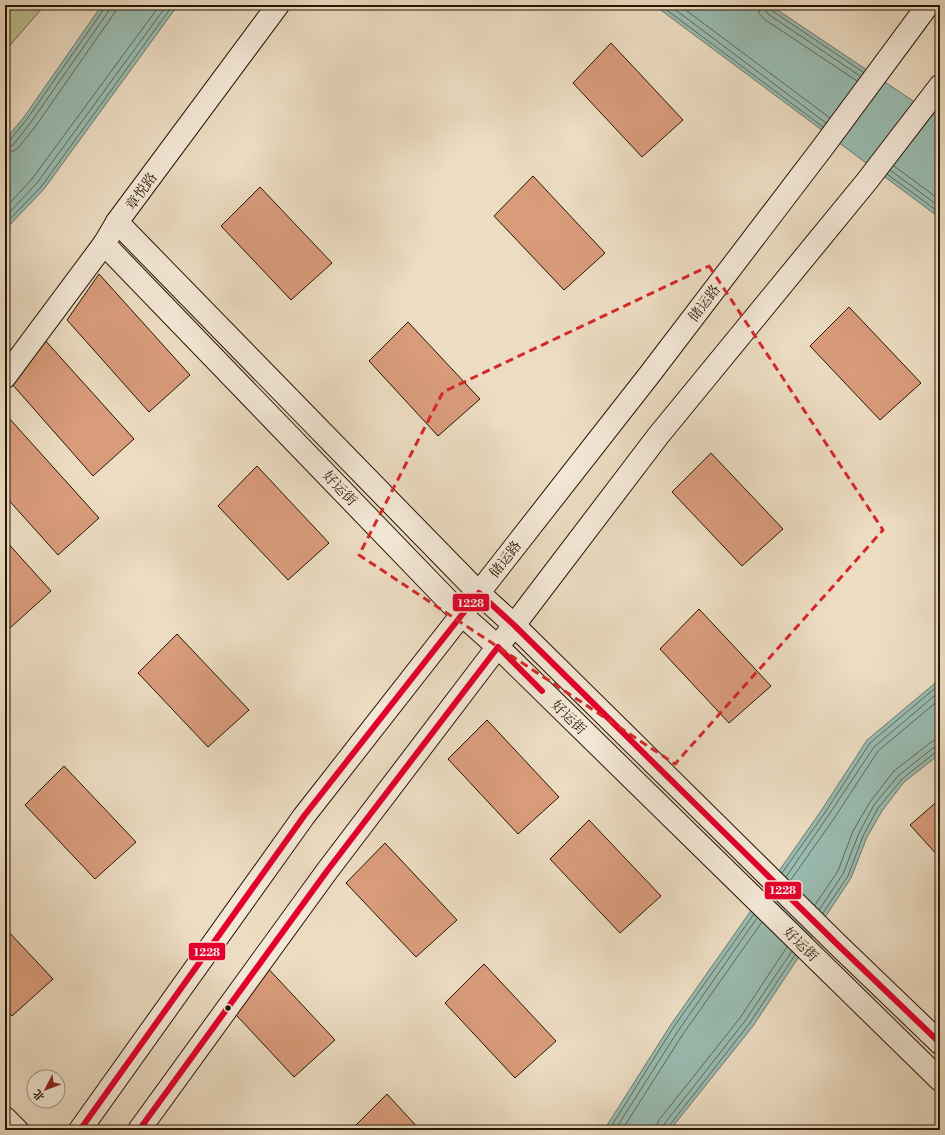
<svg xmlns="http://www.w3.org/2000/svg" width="945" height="1135" font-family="'Libre Bodoni','Noto Serif SC',serif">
  <rect width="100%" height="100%" fill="#ecdcc2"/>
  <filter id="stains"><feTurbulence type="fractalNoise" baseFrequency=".005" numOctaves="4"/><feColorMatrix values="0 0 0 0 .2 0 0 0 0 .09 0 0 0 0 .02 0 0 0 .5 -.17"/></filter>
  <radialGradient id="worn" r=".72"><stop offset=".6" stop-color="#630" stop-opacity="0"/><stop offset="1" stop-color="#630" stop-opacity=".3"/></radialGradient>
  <polygon fill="#bcbf90" stroke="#726a49" points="5,5 45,5 5,51"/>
  <g fill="#99bcb1" stroke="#6b796b">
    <polygon points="102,5 178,5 44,189 5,230 5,140 24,117"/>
    <polygon points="654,5 770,5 940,119 940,218"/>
    <polygon points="940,679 940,754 904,782 882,811 867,837 851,878 753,1026 670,1130 604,1130 670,1026 821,811 867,740"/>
  </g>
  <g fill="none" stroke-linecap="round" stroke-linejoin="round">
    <g stroke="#60685a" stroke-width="1">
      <polyline points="660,5 823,127"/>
      <polyline points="669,5 826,123"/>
      <polyline points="679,5 830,118"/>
      <polyline points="758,5 759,13 764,19 857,81"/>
      <polyline points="764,5 765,10 768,14 860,76"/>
      <polyline points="769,5 771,10 863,72"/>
      <polyline points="5,142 10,140 27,119 104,9 105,5"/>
      <polyline points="5,147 9,147 13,145 31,122 108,12 110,5"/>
      <polyline points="5,153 11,152 17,149 35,127 113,15 116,10 116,5"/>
      <polyline points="894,166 940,200"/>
      <polyline points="890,170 940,207"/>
      <polyline points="887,174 940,213"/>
      <polyline points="5,208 32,179 160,5"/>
      <polyline points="5,217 37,183 167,5"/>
      <polyline points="5,224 41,187 173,5"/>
      <polyline points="782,873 824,814 870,743 940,684"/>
      <polyline points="786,877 828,816 874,747 940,691"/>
      <polyline points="790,881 833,820 878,751 940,699"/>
      <polyline points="815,905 838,871 853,831 870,802 894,771 930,743 935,740 940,740"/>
      <polyline points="819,910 843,874 859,833 874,805 898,776 933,748 940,746"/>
      <polyline points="823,913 848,876 863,836 878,808 902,779 936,752 940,751"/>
      <polyline points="609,1130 673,1028 754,914"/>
      <polyline points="615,1130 678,1031 757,918"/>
      <polyline points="622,1130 683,1034 762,922"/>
      <polyline points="656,1130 657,1125 659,1120 740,1018 787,947"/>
      <polyline points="662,1130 665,1123 745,1021 792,951"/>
      <polyline points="668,1130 669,1126 749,1024 795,955"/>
    </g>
  </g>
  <g fill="#d99c7b" stroke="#271502">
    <polygon points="611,43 683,120 642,157 573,83"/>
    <polygon points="533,176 605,253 564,290 494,216"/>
    <polygon points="260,187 332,263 291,300 221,226"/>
    <polygon points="99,274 190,375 149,412 67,320"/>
    <polygon points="849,307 921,383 880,420 810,346"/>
    <polygon points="408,322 480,399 438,436 369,361"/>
    <polygon points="43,338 134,439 93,476 12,384"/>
    <polygon points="8,417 99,518 58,555 5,496 5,421"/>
    <polygon points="711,453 783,529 742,566 672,492"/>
    <polygon points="257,466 329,543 288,580 218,506"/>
    <polygon points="5,540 51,591 10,628 5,622"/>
    <polygon points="699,609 771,686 729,723 660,649"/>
    <polygon points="177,634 249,710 208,747 138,673"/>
    <polygon points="487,720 559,797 518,834 448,759"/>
    <polygon points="64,766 136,842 95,879 25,805"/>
    <polygon points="940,799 940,858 910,825"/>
    <polygon points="589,820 661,896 620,933 550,859"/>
    <polygon points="385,843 457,920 416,957 346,883"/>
    <polygon points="5,928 53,979 12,1016 5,1009"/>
    <polygon points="263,963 335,1040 294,1077 224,1002"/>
    <polygon points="484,964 556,1041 515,1078 445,1003"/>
    <polygon points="387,1094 420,1130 351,1130"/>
  </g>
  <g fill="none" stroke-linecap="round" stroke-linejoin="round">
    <g stroke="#271502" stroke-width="24">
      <g id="secondary">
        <polyline points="117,222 479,593 514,625 837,944 940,1043"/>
        <polyline points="104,244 462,615 498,647 940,1080"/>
        <polyline points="5,377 104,244 117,222 278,5"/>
        <polyline points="5,1118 17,1130"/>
        <polyline points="80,1130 304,816 650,374 823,147 928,5"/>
        <polyline points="139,1130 327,871 658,436 867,181 940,86"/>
      </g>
    </g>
    <use href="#secondary" stroke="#f3e8d7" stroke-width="22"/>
    <g stroke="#f3e8d7" stroke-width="9">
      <g id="bus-1">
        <polyline points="80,1130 304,816 479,593 514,625 837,944 940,1043"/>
        <polyline points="139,1130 327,871 498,647 542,691"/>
      </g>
    </g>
    <use href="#bus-1" stroke="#e4002b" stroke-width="6"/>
  </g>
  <path fill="none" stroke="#d62828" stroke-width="3" stroke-dasharray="8 5" stroke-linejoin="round" d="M709 266 883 530 675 764 359 555 443 392Z"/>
  <circle fill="#271502" stroke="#f3e8d7" stroke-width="1.5" cx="228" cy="1008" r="3.5"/>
  <g text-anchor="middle" stroke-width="3" stroke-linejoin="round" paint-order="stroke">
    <g font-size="14" fill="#271502" stroke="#f3e8d7">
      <text transform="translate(141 191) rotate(-54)" y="5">章悦路</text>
      <text transform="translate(704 303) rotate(-53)" y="5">储运路</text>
      <text transform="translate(340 488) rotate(46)" y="5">好运街</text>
      <text transform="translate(505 559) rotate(-52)" y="5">储运路</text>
      <text transform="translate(569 717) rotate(44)" y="5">好运街</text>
      <text transform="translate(801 944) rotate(44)" y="5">好运街</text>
    </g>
  </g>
  <g stroke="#f3e8d7" stroke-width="1.5">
    <rect x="452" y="593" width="38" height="19" rx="4" fill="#e4002b"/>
    <rect x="764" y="881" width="38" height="19" rx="4" fill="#e4002b"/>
    <rect x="188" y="942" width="38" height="19" rx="4" fill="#e4002b"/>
  </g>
  <g font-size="11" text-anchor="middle" font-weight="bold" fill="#fff">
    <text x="471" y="607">1228</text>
    <text x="783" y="894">1228</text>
    <text x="207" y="956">1228</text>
  </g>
  <rect width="945" height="1135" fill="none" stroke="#ecdcc2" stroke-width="20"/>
  <rect x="6" y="6" width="933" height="1123" fill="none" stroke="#271502" stroke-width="2"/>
  <rect x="10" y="10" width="925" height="1115" fill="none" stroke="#271502"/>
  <g transform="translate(46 1089) rotate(228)"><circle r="19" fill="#f3e8d7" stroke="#a19482"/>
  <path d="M0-3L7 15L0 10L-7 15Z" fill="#8f2418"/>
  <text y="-6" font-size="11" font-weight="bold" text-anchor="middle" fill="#271502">北</text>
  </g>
  <rect width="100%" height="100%" filter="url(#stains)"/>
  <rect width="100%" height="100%" fill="url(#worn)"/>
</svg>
